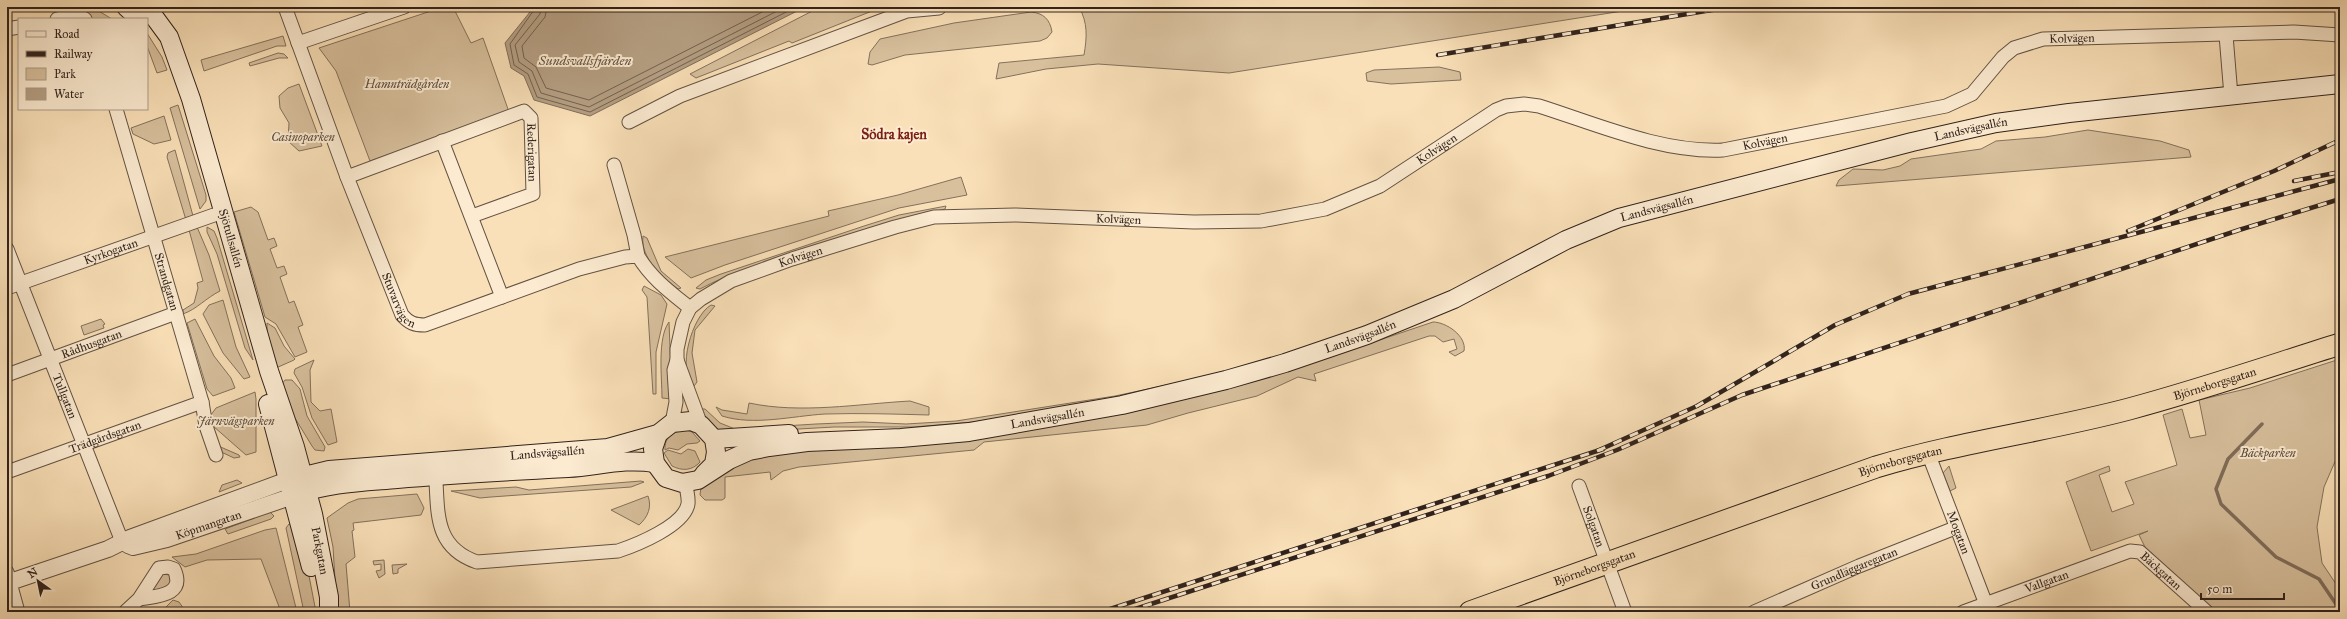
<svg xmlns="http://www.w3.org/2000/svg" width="2347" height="619" font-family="'IM FELL Great Primer',serif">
  <rect width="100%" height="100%" fill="#fae0b8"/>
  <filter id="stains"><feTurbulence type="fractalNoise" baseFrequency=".005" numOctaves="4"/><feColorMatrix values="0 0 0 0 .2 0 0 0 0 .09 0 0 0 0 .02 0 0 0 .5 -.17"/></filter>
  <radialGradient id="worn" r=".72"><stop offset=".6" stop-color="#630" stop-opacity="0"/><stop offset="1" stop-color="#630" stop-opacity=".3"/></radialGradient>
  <g fill="#d8c09d" stroke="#84715c">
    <polygon points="70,7 92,7 112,19 90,19"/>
    <polygon points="443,7 453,7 471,43 483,38 509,112 370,161 336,71 319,48"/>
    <polygon points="820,7 882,7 792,43 789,41 696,78 690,74"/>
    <path d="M1079 7H1648L1229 73 1098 64 1046 69 996 79 999 63 1084 55C1087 37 1088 23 1079 7Z"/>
    <path d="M1031 12C1043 13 1050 19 1052 32L1047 38 1040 41 905 55 872 65 868 64 870 52 880 39 954 23Z"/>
    <polygon points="147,33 162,57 167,70 157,73 147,46"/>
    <polygon points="283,36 286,46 277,46 204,71 201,60"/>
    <polygon points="278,53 284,54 288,58 279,58 250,66 249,63"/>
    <polygon points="1439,67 1460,72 1461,80 1391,84 1367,81 1366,73 1374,70"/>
    <polygon points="299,84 322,146 299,151 288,141 289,123 280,108 279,96 288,88"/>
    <polygon points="178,105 206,195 206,201 200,209 170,108"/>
    <polygon points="164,116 171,140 154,144 133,134 131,128"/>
    <polygon points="2088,130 2160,141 2189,150 2191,157 1836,186 1839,180 1853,169 1883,170 1900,166 1911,159 1981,149 1996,141 2045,137"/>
    <polygon points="175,150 193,216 186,220 167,157 168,153"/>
    <polygon points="961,177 967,195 899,208 725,265 691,278 665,257 829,216 828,211 898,195"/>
    <path d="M946 206 945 209C892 222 840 238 788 255 758 265 728 274 700 289L696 288 706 280 721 274 864 226 899 215Z"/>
    <polygon points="251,207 258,212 268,240 274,238 277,246 270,249 277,268 284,266 287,274 280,277 289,303 294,301 303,325 298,327 307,352 295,357 276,324 265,317 234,212"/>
    <path d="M197 227 209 255 220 291C206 298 197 309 183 314V310L194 303 198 288 197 283 203 281 189 230Z"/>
    <polygon points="207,227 214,231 217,238 253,360 245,348 217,254 207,232"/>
    <path d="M643 236 647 238 661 271 681 288 678 289C663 278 640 258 643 236Z"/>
    <polygon points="644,286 661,295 667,304 656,352 656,394 653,394 647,297 642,290"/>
    <polygon points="223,300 236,347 250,377 244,379 223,353 203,314 209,305"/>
    <path d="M711 305 715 306 695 330 692 353 697 382 694 386C676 371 692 316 711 305Z"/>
    <polygon points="101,319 105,324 103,325 104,328 84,335 81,326"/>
    <polygon points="195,319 214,356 231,378 235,388 213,396 207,389 187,323"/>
    <path d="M669 322 672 399 662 398C662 378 657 338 669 322Z"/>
    <path d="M1433 322C1446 322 1467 336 1464 351L1455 356 1449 352 1457 349 1454 339 1443 342 1435 336H1429L1314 374 1316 381 1298 377 1257 396 1188 413 1147 425 984 442 974 450 799 467 783 471 771 480 770 472 725 477V498L722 500H705L700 495 701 487 715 472 780 449 876 446 1347 351Z"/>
    <polygon points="267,323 275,328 284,346 295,359 294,360 276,368 267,340"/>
    <polygon points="2340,359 2340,450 2324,487 2317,527 2322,563 2340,590 2340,612 2216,612 2145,547 2139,535 2148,531 2091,551 2066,482 2109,466 2110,471 2099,475 2112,512 2134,504 2125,482 2177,465 2163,415 2182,409 2190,438 2206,435 2199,400 2250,388"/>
    <polygon points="314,360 310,370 311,402 320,411 331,409 337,442 328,445 312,418 302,387 294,373 295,369"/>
    <polygon points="285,380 292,380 300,389 307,416 325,447 324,451 315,450 312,446 290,410 281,385"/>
    <polygon points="1176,383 1177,386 1052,410 973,422 914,427 834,427 764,431 719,431 701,412 701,409 705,409 720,423 735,429 816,424 863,422 906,424 956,421 1115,396"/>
    <polygon points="255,392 256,399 256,452 246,455 213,426 210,416 216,408"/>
    <path d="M910 401 929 407V415C894 414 860 413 825 414 792 416 754 426 722 416L716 407 722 410 747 414 749 403C801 414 857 404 910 401Z"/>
    <path d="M686 430 692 432 700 441 697 443 687 444 678 450 669 448 665 450C664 437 674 431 686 430Z"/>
    <polygon points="216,445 239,455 240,457 234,458 217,450"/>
    <path d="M688 449 695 451 700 462C692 471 682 471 672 466L664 453 668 450 681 454Z"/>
    <polygon points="1949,466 1956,488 1950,491 1943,473"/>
    <polygon points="237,480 242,483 219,492 222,485"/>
    <polygon points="641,481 644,482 631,487 491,497 480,498 451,491 516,487 529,490"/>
    <polygon points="417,494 424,508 421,515 353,523 354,530 352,531 355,557 346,564 350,612 337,612 333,547 327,518 348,503 358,499"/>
    <path d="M648 496C652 507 648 517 639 525L611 510Z"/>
    <polygon points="270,512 274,516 271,519 228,534 225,529"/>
    <polygon points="289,524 294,524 303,545 316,612 304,612 286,528"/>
    <polygon points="276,528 297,612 281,612 261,559 207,560 185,567 172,557 196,554 265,530"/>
    <polygon points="384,560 385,574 379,578 376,571 381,570 381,564 374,565 373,561"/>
    <polygon points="407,564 398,569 398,573 393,574 392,565"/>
    <polygon points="162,574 170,575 172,579 167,587 156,590 153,589"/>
    <polygon points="173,600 179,602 186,612 161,612"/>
  </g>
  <polygon fill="#b59f83" stroke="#806d5a" points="534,7 805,7 590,116 534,100 524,76 511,68 505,43"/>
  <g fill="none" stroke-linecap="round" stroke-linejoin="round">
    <g stroke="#726050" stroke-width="1">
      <polyline points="536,7 510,44 514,65 528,74 537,97 590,112 796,7"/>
      <polyline points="541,7 540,14 515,45 519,62 532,71 541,93 589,107 785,7"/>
      <polyline points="547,7 545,17 522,46 524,58 536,67 546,88 589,100 772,7"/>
    </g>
    <polyline stroke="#806d5a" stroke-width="3.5" points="2262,424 2228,459 2216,489 2221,504 2276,557 2319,579 2340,610"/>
    <g stroke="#625243" stroke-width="15">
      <g id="minor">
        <path id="s1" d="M285 7 347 177 402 315C409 323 414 325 425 325L579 269 625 257 638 256C651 278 670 292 690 308"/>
        <polyline points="57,19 77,14 85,19"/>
        <polyline points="7,29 19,27"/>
        <polyline points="2226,35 2231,96"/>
        <polyline points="298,43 404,7"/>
        <path id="s2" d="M116 109 202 402 206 426 216 455"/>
        <polyline points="629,122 680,96 907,11 939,8"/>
        <polyline points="442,141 502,297"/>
        <polyline points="614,165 634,235 638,256"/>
        <path id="s3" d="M347 177 524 111 531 118 533 194 472 216"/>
        <path id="s4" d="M7 249 123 544"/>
        <path id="s5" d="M7 288 214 215"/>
        <polyline points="677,360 701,425"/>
        <path id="s6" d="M7 375 176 313"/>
        <path id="s7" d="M672 423 676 402 674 370 677 360V349L683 322 690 308 701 299 731 281 792 259 895 227 934 217 1015 215 1194 222 1261 221 1325 209 1380 186 1496 110 1506 106 1524 104 1539 106C1596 124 1662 153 1723 150L1946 106 1972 94 2003 57 2014 48 2043 39 2294 32 2340 35"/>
        <path id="s8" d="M1928 453 1989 612"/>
        <path d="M435 468C439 508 431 546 477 562L618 551C636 545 684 526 688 504 689 498 686 489 686 483"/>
        <path id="s9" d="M7 472 202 402"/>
        <path id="s10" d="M1579 486 1625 612"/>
        <polyline points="7,572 18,612"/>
        <path d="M125 612 139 599 159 568 168 567 174 569C186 596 157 596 139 599"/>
        <path id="s11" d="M1754 612 1859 566 1955 528"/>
        <path id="s12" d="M1963 612 2130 551 2140 552 2207 612"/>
      </g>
    </g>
    <g stroke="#625243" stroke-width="18">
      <g id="tertiary">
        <path id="s13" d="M128 545 133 547 167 539 293 496"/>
        <polyline points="7,583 108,549 130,538 288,480"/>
      </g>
    </g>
    <g stroke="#30221c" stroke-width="20">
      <g id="secondary">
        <polyline points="126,7 139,19"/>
        <path id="s14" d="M147 7 169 37 191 99 269 371 295 447 313 514 329 597V612"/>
        <polyline points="268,404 311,567"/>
        <path id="s15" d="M658 434 653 449 655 463 666 478 682 483 698 480 729 460 749 451 769 447 807 442 901 438 969 432 1122 405 1226 380 1285 363 1367 335 1454 299 1566 240 1619 218 1912 142 1996 123 2069 113 2340 84"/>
        <polyline points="714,439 789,434"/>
        <path id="s16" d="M292 479 329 470 608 448 658 434 672 423 691 421 701 425 714 439 716 452 714 464 704 474"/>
        <path d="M295 495C328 483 363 482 397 479 454 474 511 471 568 468 599 466 624 458 655 463"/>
      </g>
    </g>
    <g stroke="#30221c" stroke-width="23">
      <g id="trunk">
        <path id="s17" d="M1470 612 1876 467C1959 442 2046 431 2129 409 2200 390 2270 366 2340 344"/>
      </g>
    </g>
    <use href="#minor" stroke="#fcebd1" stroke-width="13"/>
    <use href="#tertiary" stroke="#fcebd1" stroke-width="16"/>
    <use href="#secondary" stroke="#fcebd1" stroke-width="18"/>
    <use href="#trunk" stroke="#fae0b8" stroke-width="21"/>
    <g stroke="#30221c" stroke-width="4.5">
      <g id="rail">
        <polyline points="1438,55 1730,7"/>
        <polyline points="2294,181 2340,172"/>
        <polyline points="2128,231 2274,171 2340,140"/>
        <polyline points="1597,451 1697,406 1835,325 1908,294 2340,179"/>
        <polyline points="1101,612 1603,449"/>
        <polyline points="1126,612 1548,476 1617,450 1742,395 2239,230 2340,199"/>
      </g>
    </g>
    <use href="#rail" stroke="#fcebd1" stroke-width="3" stroke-dasharray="9" stroke-linecap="butt"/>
  </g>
  <g text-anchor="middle" stroke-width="4" stroke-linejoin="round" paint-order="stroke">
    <g font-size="12" fill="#30221c" stroke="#fcebd1">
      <text dy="4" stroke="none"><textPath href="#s7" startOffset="1583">Kolvägen</textPath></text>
      <text dy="4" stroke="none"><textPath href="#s15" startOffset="1413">Landsvägsallén</textPath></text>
      <text dy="4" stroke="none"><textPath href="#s7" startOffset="1248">Kolvägen</textPath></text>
      <text dy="4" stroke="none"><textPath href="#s7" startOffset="900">Kolvägen</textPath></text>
      <text dy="4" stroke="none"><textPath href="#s3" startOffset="233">Rederigatan</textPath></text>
      <text dy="4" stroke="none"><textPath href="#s15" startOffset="1089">Landsvägsallén</textPath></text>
      <text dy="4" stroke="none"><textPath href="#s7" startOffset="565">Kolvägen</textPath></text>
      <text dy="4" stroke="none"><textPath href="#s14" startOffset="248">Sjötullsallén</textPath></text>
      <text dy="4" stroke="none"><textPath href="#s5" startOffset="110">Kyrkogatan</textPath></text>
      <text dy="4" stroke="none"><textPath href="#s7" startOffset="241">Kolvägen</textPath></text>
      <text dy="4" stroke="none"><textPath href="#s2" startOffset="180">Strandgatan</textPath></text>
      <text dy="4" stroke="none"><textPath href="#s1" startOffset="315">Stuvarvägen</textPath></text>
      <text dy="4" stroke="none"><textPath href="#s15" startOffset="765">Landsvägsallén</textPath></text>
      <text dy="4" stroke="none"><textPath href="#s6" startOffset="90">Rådhusgatan</textPath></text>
      <text dy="4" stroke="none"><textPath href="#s17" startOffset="780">Björneborgsgatan</textPath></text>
      <text dy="4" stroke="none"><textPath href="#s4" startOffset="158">Tullgatan</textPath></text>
      <text dy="4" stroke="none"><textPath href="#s15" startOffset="441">Landsvägsallén</textPath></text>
      <text dy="4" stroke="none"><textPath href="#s9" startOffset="104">Trädgårdsgatan</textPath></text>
      <text dy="4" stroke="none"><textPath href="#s16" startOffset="257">Landsvägsallén</textPath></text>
      <text dy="4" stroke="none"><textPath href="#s17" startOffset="456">Björneborgsgatan</textPath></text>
      <text dy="4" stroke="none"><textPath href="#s13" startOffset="84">Köpmangatan</textPath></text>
      <text dy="4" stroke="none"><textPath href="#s10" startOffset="43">Solgatan</textPath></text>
      <text dy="4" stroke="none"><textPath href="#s8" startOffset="85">Mogatan</textPath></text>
      <text dy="4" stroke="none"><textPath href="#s14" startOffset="573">Parkgatan</textPath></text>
      <text dy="4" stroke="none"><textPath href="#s17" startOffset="132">Björneborgsgatan</textPath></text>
      <text dy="4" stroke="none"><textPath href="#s11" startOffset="109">Grundläggaregatan</textPath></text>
      <text dy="4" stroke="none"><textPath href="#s12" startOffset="216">Bäckgatan</textPath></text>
      <text dy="4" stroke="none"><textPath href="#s12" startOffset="89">Vallgatan</textPath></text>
    </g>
    <g font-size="12" font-style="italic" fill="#5a4a3c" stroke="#fcebd1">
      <text x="407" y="88">Hamnträdgården</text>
      <text x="303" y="141">Casinoparken</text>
      <text x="236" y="425">Järnvägsparken</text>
      <text x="2268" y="457">Bäckparken</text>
    </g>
    <g font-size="13" font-style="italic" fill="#5f4e40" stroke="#fcebd1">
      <text x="585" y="65">Sundsvallsfjärden</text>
    </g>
    <g font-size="14" font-weight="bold" fill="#7a1f14" stroke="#fcebd1">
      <text x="894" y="139">Södra kajen</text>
    </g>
  </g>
  <rect width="2347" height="619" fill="none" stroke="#fae0b8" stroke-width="24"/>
  <rect x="8" y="8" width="2331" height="603" fill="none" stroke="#30221c" stroke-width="2"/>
  <rect x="12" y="12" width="2323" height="595" fill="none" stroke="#30221c"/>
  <rect x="18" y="18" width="130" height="92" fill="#fcebd1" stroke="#aa9b89"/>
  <rect x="26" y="31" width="20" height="6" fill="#fcebd1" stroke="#aa9b89"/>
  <text x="54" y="38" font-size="12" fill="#30221c">Road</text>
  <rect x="26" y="51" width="20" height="6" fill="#30221c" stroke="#aa9b89"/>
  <text x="54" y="58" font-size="12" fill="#30221c">Railway</text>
  <rect x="26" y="68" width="20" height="12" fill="#d8c09d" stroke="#aa9b89"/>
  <text x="54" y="78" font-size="12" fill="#30221c">Park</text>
  <rect x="26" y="88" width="20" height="12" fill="#b59f83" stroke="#aa9b89"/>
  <text x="54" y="98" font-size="12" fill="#30221c">Water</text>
  <g transform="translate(38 581) rotate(327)" stroke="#fcebd1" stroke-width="3" paint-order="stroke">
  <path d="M0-3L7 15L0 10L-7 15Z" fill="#30221c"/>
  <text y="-6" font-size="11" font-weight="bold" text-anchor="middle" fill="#30221c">N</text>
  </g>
  <path d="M2201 593v6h83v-6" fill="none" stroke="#30221c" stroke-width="2"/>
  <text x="2207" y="593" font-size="12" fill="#30221c" stroke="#fcebd1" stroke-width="3" paint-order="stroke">50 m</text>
  <rect width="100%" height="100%" filter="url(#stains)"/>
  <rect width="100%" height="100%" fill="url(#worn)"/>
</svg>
